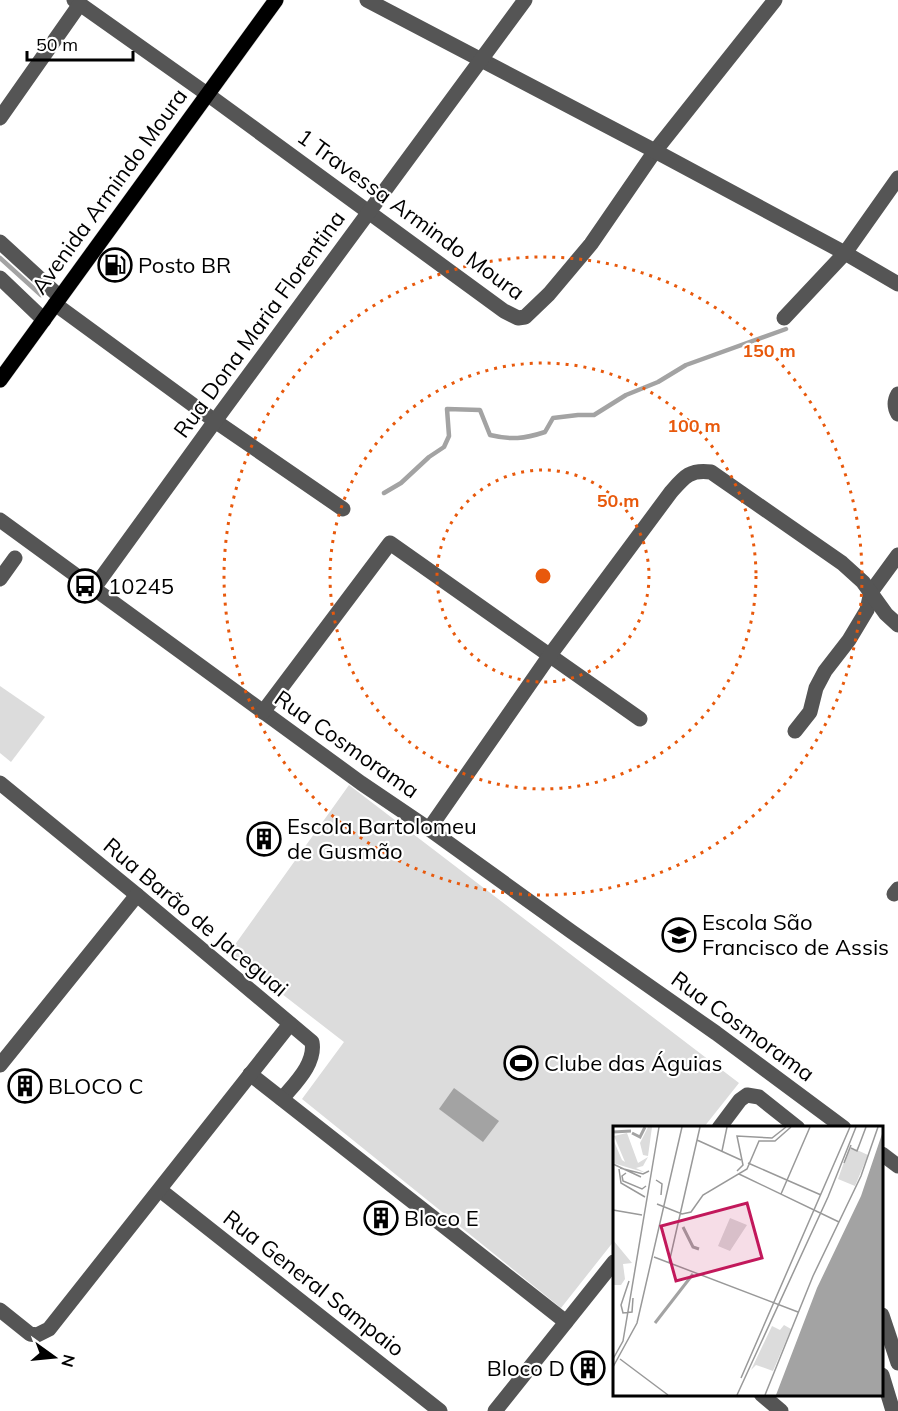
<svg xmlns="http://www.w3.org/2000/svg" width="898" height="1411" font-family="Mulish,sans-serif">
  <rect width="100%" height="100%" fill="#fff"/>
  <g fill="#dcdcdc">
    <polygon points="0,686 45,717 11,762 0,753"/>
    <polygon points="349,785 739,1083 704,1127 614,1128 614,1241 561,1308 302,1099 344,1042 229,953"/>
  </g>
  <polygon fill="#a3a3a3" points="454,1088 499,1121 483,1142 439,1109"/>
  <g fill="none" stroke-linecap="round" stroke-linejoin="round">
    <g stroke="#a3a3a3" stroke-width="4.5">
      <polyline points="0,258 41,295"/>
      <path d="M384 493 401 483 429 457 444 447 449 436 447 409 480 410 490 435C511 440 524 439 545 432L553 418 578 415H594L626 395 658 382 686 365 786 329"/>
    </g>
    <g stroke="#dbdbdb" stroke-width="16">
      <polyline id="major" points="0,380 276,0"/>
    </g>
    <g stroke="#555" stroke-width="15">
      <polyline points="74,0 207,94 504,311 518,318 525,317 549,294 591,244 655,151 775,0"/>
      <polyline points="367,0 655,151 845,253 898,284"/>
      <polyline points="0,118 80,4"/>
      <polyline points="0,242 60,297"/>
      <polyline points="0,278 44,320"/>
      <polyline points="55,304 215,421 343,509"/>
      <polyline points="784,318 845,253 898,178"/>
      <path d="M898 394C894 401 894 407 898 414"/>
      <polyline points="0,520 361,783 429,829 572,932 716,1033 844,1128"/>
      <polyline points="0,579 15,558"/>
      <polyline points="94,588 215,421 525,0"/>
      <polyline points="263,712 390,543 640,719"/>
      <polyline points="795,731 810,712 816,688 825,671 849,640 867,610 871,592 898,555"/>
      <path d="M0 783 137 895 312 1042C316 1064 294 1084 282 1099"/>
      <path d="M429 829 550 655 671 492C684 477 690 469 711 472L842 563 863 582 886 614 898 625"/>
      <polyline points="894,894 898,889"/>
      <polyline points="0,1065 137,895"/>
      <polyline points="250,1074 566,1322"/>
      <polyline points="719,1128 740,1100 747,1095 759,1097 798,1128"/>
      <polyline points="882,1154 898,1166"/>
      <polyline points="160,1190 440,1411"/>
      <polyline points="0,1310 30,1334 37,1335 49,1329 290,1024"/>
      <polyline points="882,1315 898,1363"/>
      <polyline points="882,1375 893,1411"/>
      <polyline points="761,1394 781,1411"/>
      <polyline points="495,1411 614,1262"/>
    </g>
    <use href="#major" stroke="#000" stroke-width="15"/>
  </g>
  <g fill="none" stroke="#e8590c" stroke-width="3" stroke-dasharray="3 6">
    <circle cx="543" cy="576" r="106"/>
    <circle cx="543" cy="576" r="213"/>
    <circle cx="543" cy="576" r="319"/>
  </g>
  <defs>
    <g id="fuel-ring" transform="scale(1.725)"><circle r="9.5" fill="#fff" stroke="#000" stroke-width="1.5"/><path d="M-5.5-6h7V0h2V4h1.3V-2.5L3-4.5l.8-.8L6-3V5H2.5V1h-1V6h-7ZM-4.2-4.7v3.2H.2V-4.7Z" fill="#000"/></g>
    <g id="bus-ring" transform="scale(1.725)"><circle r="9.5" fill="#fff" stroke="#000" stroke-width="1.5"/><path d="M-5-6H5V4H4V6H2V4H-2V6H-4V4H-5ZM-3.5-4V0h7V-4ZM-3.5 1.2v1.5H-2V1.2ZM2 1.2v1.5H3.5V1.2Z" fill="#000"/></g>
    <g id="building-ring" transform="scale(1.725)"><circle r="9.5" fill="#fff" stroke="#000" stroke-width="1.5"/><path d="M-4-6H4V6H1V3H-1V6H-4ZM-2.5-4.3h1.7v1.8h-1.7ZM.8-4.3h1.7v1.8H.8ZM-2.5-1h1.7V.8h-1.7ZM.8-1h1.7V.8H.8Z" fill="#000"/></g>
    <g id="school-ring" transform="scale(1.725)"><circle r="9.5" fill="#fff" stroke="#000" stroke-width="1.5"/><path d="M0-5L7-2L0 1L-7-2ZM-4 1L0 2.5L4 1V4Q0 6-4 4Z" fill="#000"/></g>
    <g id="stadium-ring" transform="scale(1.725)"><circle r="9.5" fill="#fff" stroke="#000" stroke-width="1.5"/><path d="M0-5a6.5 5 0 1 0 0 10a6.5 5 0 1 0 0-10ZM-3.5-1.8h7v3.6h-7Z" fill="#000"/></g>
  </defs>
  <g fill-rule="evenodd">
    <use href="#fuel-ring" x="115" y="265"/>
    <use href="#bus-ring" x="85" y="586"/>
    <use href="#building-ring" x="264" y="839"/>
    <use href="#school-ring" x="679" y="935"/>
    <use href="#stadium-ring" x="521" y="1063"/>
    <use href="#building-ring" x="25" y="1086"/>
    <use href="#building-ring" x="381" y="1218"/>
    <use href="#building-ring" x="588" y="1368"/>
  </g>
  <g text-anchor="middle" stroke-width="4.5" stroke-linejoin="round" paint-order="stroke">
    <g font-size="22" fill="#000" stroke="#fff">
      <text transform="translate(109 191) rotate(-54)" y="8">Avenida Armindo Moura</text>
      <text transform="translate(411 214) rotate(36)" y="8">1 Travessa Armindo Moura</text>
      <text transform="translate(259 324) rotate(-54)" y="8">Rua Dona Maria Florentina</text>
      <text transform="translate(347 744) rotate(35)" y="8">Rua Cosmorama</text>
      <text transform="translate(196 917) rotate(40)" y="8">Rua Barão de Jaceguai</text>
      <text transform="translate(743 1026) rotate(36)" y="8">Rua Cosmorama</text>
      <text transform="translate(314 1283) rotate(38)" y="8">Rua General Sampaio</text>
    </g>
    <g font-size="22" fill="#000" stroke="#fff" text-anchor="start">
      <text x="138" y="273">Posto BR</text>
      <text x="108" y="594">10245</text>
      <text x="287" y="834">Escola Bartolomeu<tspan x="287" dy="25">de Gusmão</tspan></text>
      <text x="702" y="930">Escola São<tspan x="702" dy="25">Francisco de Assis</tspan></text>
      <text x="544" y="1071">Clube das Águias</text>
      <text x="48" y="1094">BLOCO C</text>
      <text x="404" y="1226">Bloco E</text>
      <text x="565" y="1376" text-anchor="end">Bloco D</text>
    </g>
  </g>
  <g transform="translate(613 1126)">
    <rect width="270" height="270" fill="#fff"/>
    <path d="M35 1H39L35 30 30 29 27 17ZM14 7 25 37 35 31 30 40 23 42 33 47 0 37V13L9 34 12 36 1 10ZM246 18 244 24 255 29 242 60 225 53 236 22 243 24ZM117 92 134 99 117 125 105 120ZM0 114 19 137 10 138 12 153 8 159H0ZM171 199 178 203 160 245 143 239 138 244 159 200 167 204Z" fill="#dcdcdc"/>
    <path d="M270 5V269H163L204 162 248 70Z" fill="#a3a3a3"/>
    <path fill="none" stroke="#a3a3a3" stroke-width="3" d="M0 6 18 5M19 7 27 11 32 1M70 101 80 121 86 123M42 197 80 148"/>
    <path fill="none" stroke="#999" stroke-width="1.5" d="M84 14 128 34M238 22 244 25 253 1M109 25 114 1M135 37 208 69M231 37 238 19M0 38 28 51M7 42 30 48 36 45M6 43 8 57 32 71M124 45 130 39 124 10 159 12 173 1M13 47 9 50 10 55 29 63 33 60M126 48 226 96M43 54 49 58 48 69M168 68 197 1M44 78 69 88 78 86 90 69 134 43 146 15H162L178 1M0 84 29 89M41 131 185 186M56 137 87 1M16 155 8 179 10 187 19 186 20 172M0 233 10 215 46 1M7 233 55 269M0 241 24 197 69 1M128 252 237 1M124 269 215 71 243 1M152 269 200 150 248 50 265 1"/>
    <path fill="#c2185b" fill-opacity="0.15" stroke="#c2185b" stroke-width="3" d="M134 77 149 132 63 155 48 100Z"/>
    <rect width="270" height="270" fill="none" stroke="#000" stroke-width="3"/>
  </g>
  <circle cx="543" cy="576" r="9" fill="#e8590c" stroke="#fff" stroke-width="3"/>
  <g font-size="18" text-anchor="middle" font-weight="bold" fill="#e8590c" stroke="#fff" stroke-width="4.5" stroke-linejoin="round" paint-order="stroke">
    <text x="769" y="357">150 m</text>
    <text x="694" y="432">100 m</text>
    <text x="618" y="507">50 m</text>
  </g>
  <g transform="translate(54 1357) rotate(105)" stroke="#ffffff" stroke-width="4.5" paint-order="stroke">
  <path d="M0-4.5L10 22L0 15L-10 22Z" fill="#000000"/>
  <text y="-9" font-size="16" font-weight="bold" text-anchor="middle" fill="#000000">N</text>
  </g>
  <path d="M27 51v9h106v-9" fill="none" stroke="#000000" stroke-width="3"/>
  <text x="36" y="51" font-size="18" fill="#000000" stroke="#ffffff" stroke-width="4.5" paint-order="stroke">50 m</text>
</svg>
